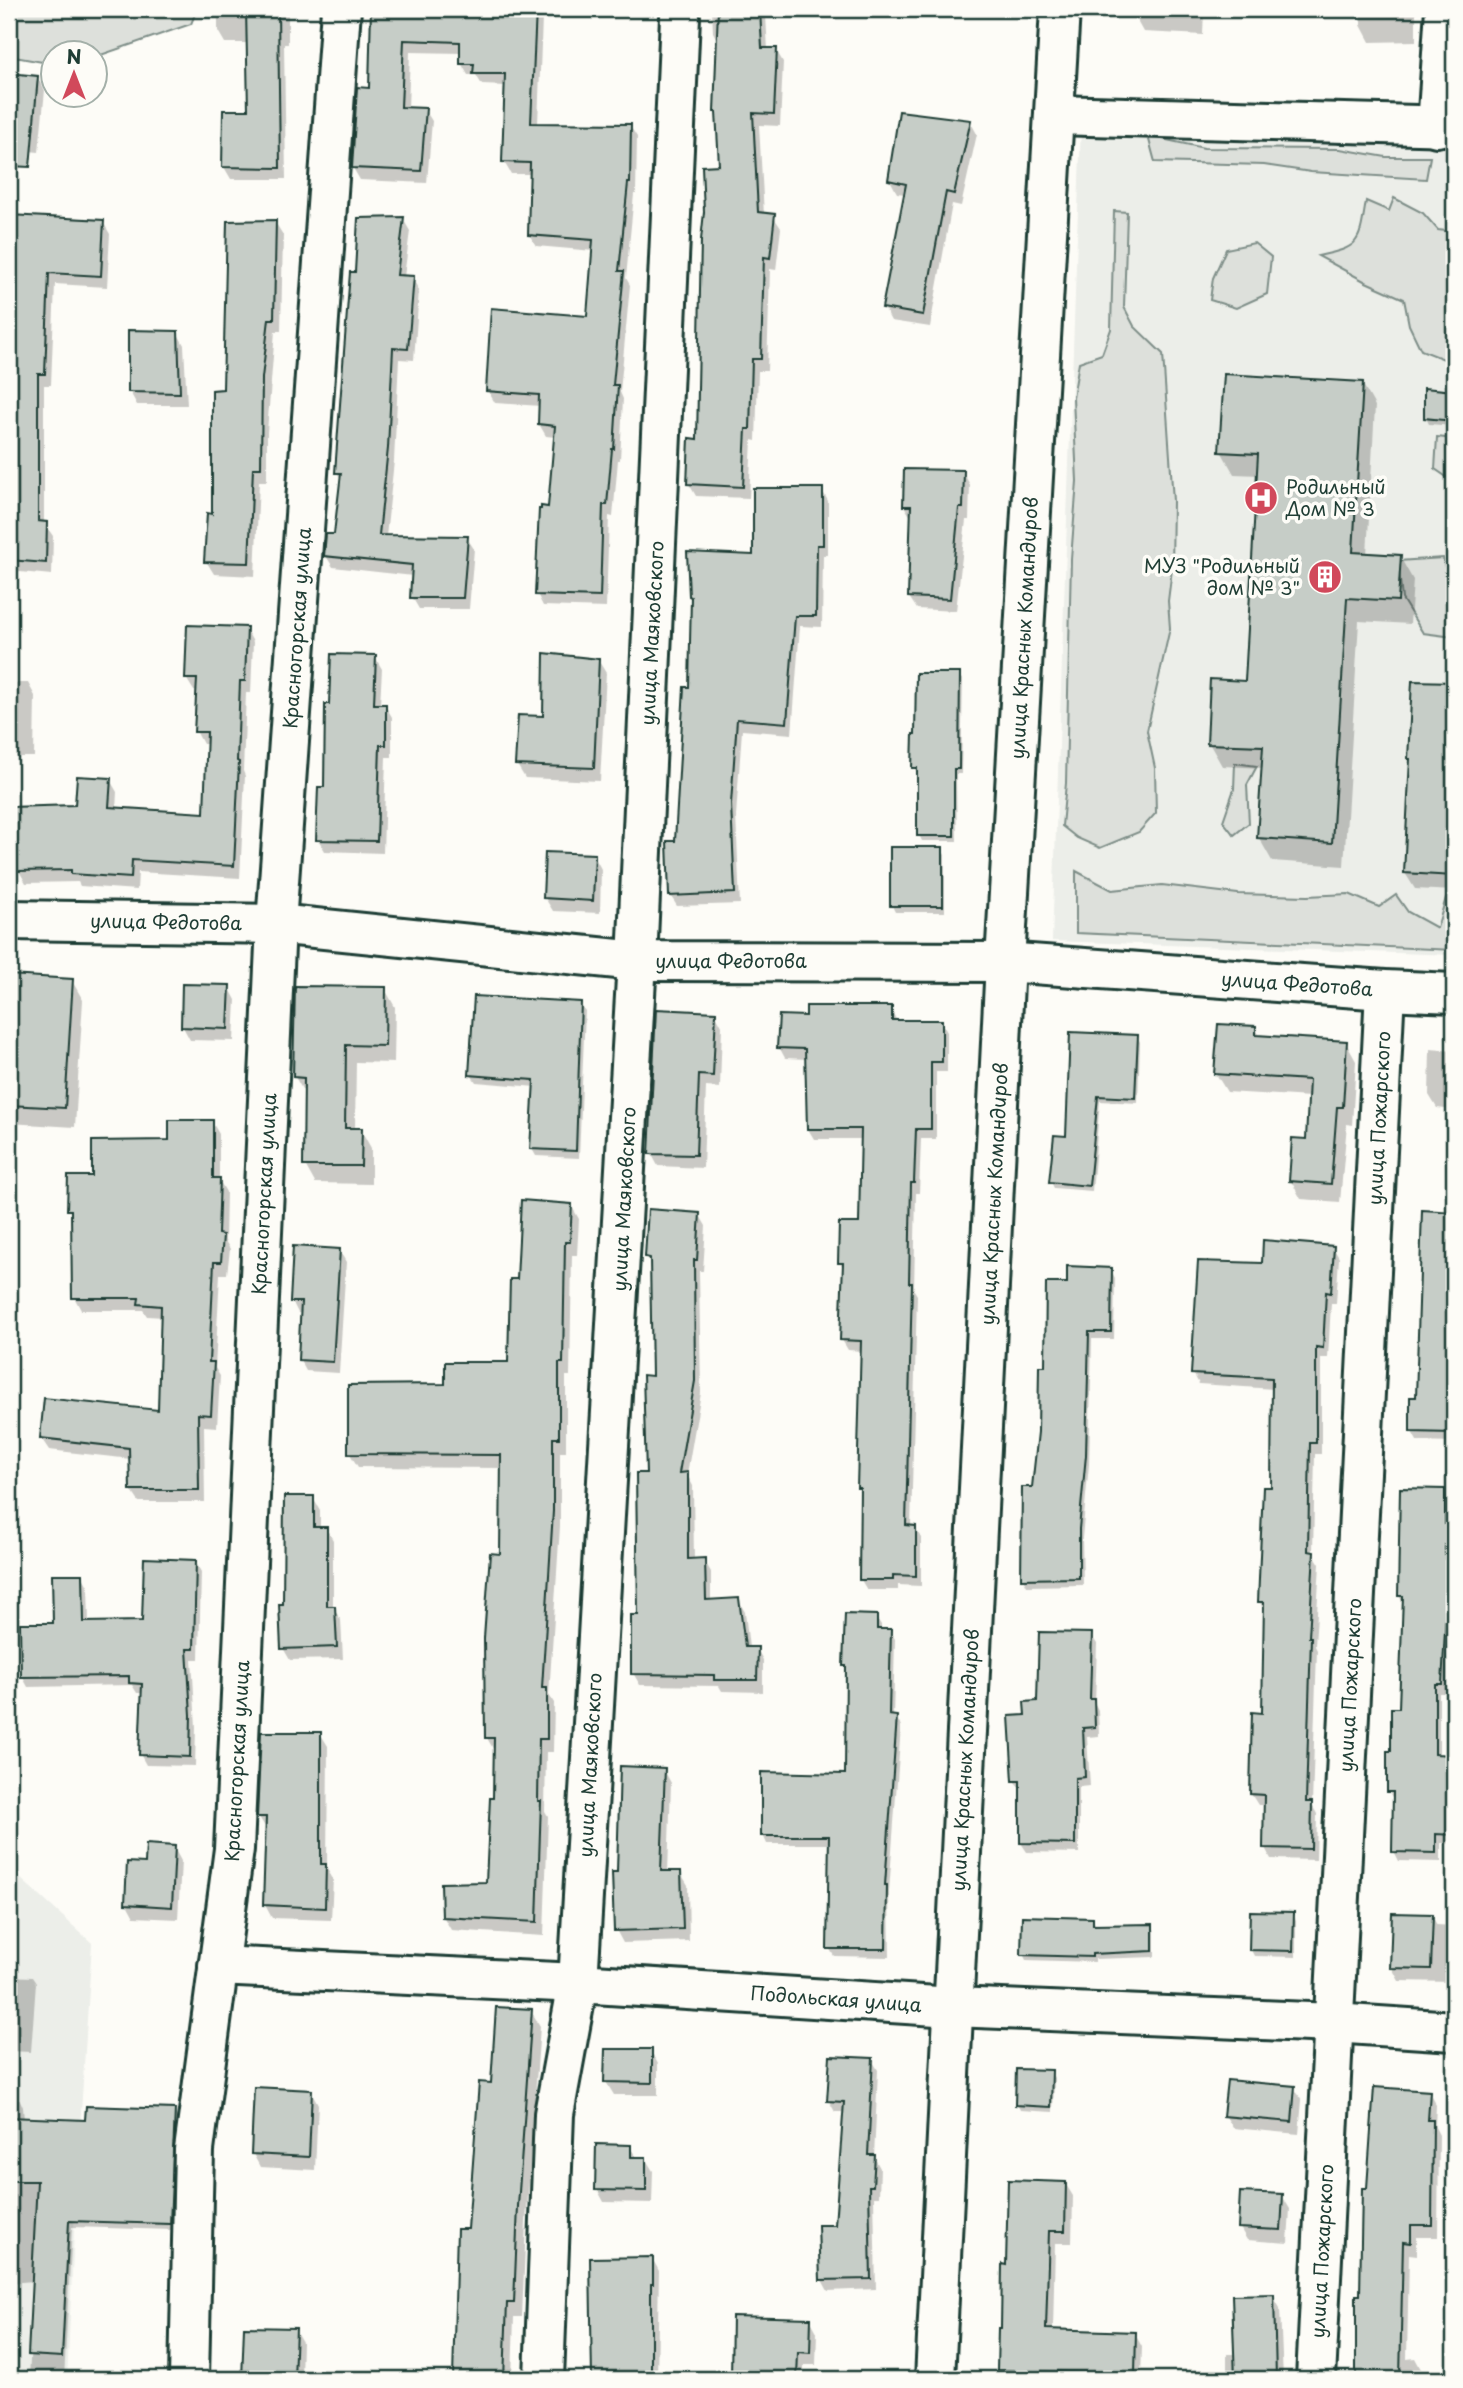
<svg xmlns="http://www.w3.org/2000/svg" width="1463" height="2388" font-family="'Playpen Sans',sans-serif">
  <rect width="100%" height="100%" fill="#fdfcf7"/>
  <filter id="ink" filterUnits="userSpaceOnUse"><feTurbulence type="fractalNoise" baseFrequency=".0143" numOctaves="2"/><feDisplacementMap in="SourceGraphic" scale="14" xChannelSelector="R" yChannelSelector="G"/><feConvolveMatrix kernelMatrix="1 2 1 2 8 2 1 2 1" color-interpolation-filters="sRGB"/></filter>
  <g filter="url(#ink)">
    <g fill="#eceee9">
      <polygon points="1081,125 1454,138 1454,955 1052,941"/>
      <polygon points="9,1868 92,1943 76,2189 67,2379 9,2379"/>
    </g>
    <g fill="#dde0db" stroke="#7e8e88" stroke-width="2">
      <polygon points="9,9 197,9 191,24 95,57 94,52 52,52 52,63 48,63 9,56"/>
      <polygon points="1148,136 1204,148 1340,149 1386,157 1430,157 1426,179 1311,172 1264,165 1155,162"/>
      <path d="M1394 198 1423 213 1438 230 1454 232V363L1421 350 1409 325 1404 299 1366 282 1318 256C1361 247 1359 244 1366 201L1389 211Z"/>
      <polygon points="1114,211 1127,212 1124,307 1134,326 1163,354 1173,501 1172,569 1168,601 1170,628 1147,731 1155,768 1156,813 1139,832 1100,848 1077,838 1062,826 1066,783 1071,559 1077,481 1073,398 1079,362 1102,354 1111,329"/>
      <polygon points="1254,243 1271,257 1267,294 1236,308 1210,300 1213,278 1226,249"/>
      <polygon points="1437,437 1454,439 1454,482 1435,469"/>
      <polygon points="1443,558 1448,582 1454,585 1454,637 1423,633 1402,599 1398,561"/>
      <polygon points="1235,763 1257,766 1247,785 1249,823 1234,835 1223,821 1234,789"/>
      <polygon points="1076,871 1112,890 1162,885 1238,894 1307,896 1349,894 1379,907 1396,895 1408,912 1437,928 1446,898 1454,893 1454,950 1076,933"/>
    </g>
    <g fill="#0003">
      <polygon points="218,9 288,9 288,44 284,44 286,179 231,179 224,167 250,112 249,43 225,43 218,31"/>
      <polygon points="373,9 536,9 542,18 538,124 630,126 637,137 636,194 634,194 626,278 630,285 620,392 623,399 620,460 618,460 613,517 609,516 606,608 543,606 537,594 550,509 555,437 546,436 539,424 541,406 495,403 488,391 589,318 594,251 536,246 529,234 532,174 511,174 504,162 506,86 482,85 476,75 468,75 461,63 462,53 410,52 408,109 425,110 432,121 427,183 360,180 353,168 359,89 371,90"/>
      <polygon points="712,9 762,9 766,16 768,50 776,50 783,62 780,126 759,125 764,215 773,216 781,228 776,270 770,269 767,371 758,371 756,441 752,440 749,498 696,496 689,484 698,441 721,167 718,42 713,32"/>
      <polygon points="1139,9 1204,9 1203,35 1143,32 1138,23"/>
      <polygon points="1361,9 1416,9 1416,41 1370,42 1361,25"/>
      <polygon points="9,75 37,77 45,90 39,152 9,149"/>
      <polygon points="970,121 977,134 961,206 952,204 930,327 891,321 884,308 905,194 897,193 890,180"/>
      <polygon points="9,217 103,222 110,234 107,287 55,284 51,385 44,385 44,523 53,536 52,575 9,571"/>
      <polygon points="403,219 410,231 404,277 412,278 419,290 414,360 399,359 394,461 386,537 467,538 474,549 469,609 419,609 412,597 413,576 333,567 326,556 335,536 342,481 337,472 356,274"/>
      <polygon points="275,222 283,235 281,331 275,331 267,432 267,481 259,481 255,576 214,574 206,561 214,515 225,391"/>
      <polygon points="177,332 184,345 187,405 137,405 130,392"/>
      <polygon points="1362,383 1375,406 1367,555 1400,557 1413,580 1410,624 1359,621 1344,866 1272,861 1259,838 1264,768 1222,766 1209,743 1246,683 1259,475 1234,474 1221,451"/>
      <polygon points="1426,390 1454,393 1454,426 1429,424 1426,418"/>
      <polygon points="963,472 970,485 969,520 966,520 956,611 917,609 909,597 912,519 904,506"/>
      <polygon points="822,490 828,501 828,555 823,555 822,627 800,626 792,734 742,730 736,816 740,904 677,906 670,895 690,689 754,557"/>
      <polygon points="246,629 253,642 251,693 246,693 243,771 245,776 240,878 138,872 137,890 80,886 78,882 26,883 19,871 19,863 9,863 9,808 77,807 110,780 117,792 116,810 205,815 209,744 203,744 196,731 198,691 194,691 186,678"/>
      <polygon points="375,657 382,669 380,705 385,705 392,717 392,757 386,757 383,853 325,851 318,839 326,789 331,705"/>
      <polygon points="598,660 606,673 600,781 525,778 517,765 544,718"/>
      <polygon points="959,675 963,681 961,774 956,774 957,841 922,841 919,835 917,773 914,767"/>
      <polygon points="9,683 28,683 35,696 34,757 9,757"/>
      <polygon points="1413,683 1454,684 1454,891 1415,889 1405,873"/>
      <polygon points="942,849 945,855 945,912 895,912 892,906"/>
      <polygon points="594,856 601,869 600,913 553,911 545,898"/>
      <polygon points="9,977 72,981 83,1000 75,1127 9,1123"/>
      <polygon points="229,987 236,1000 234,1041 190,1040 183,1027"/>
      <polygon points="385,989 395,1007 394,1063 356,1062 355,1130 361,1130 371,1148 371,1184 315,1183 305,1165 306,1096 295,1077"/>
      <polygon points="580,1004 585,1011 579,1158 536,1156 532,1149 536,1087 476,1082 471,1075"/>
      <polygon points="891,1008 897,1022 941,1022 947,1032 947,1072 936,1072 936,1139 921,1139 919,1193 916,1193 914,1290 917,1295 911,1527 915,1527 921,1538 921,1586 898,1585 898,1590 867,1590 861,1580 861,1493 859,1488 862,1351 848,1350 842,1340 845,1271 840,1262 860,1225 863,1139 814,1139 808,1129 807,1059 785,1058 779,1047 808,1017"/>
      <polygon points="715,1013 722,1026 720,1088 706,1087 703,1168 658,1166 651,1153"/>
      <polygon points="1255,1028 1261,1037 1346,1043 1356,1061 1352,1125 1347,1124 1340,1202 1301,1199 1291,1181 1307,1141 1310,1097 1227,1092 1216,1074"/>
      <polygon points="1137,1036 1140,1042 1138,1103 1100,1101 1092,1191 1054,1188 1051,1182 1067,1138"/>
      <polygon points="1430,1049 1454,1051 1454,1110 1437,1108 1429,1095"/>
      <polygon points="212,1122 219,1134 219,1180 226,1192 225,1241 230,1249 227,1274 220,1274 215,1368 220,1376 217,1427 204,1426 205,1502 139,1502 131,1490 131,1459 49,1450 41,1438 160,1412 163,1317 147,1316 143,1310 81,1310 74,1297 73,1216 69,1209 94,1178"/>
      <polygon points="571,1205 579,1219 577,1255 572,1255 570,1376 566,1376 566,1452 560,1452 560,1526 549,1695 554,1703 553,1752 546,1752 545,1811 548,1816 544,1936 451,1930 443,1916 488,1883 494,1800 495,1752 487,1738 501,1555 502,1468 358,1467 350,1454 447,1386 510,1364 518,1281"/>
      <polygon points="1424,1212 1454,1213 1454,1442 1417,1441 1412,1432 1417,1399"/>
      <polygon points="699,1214 706,1226 703,1271 699,1271 701,1393 687,1474 693,1486 694,1560 704,1560 711,1572 711,1601 738,1600 745,1612 749,1648 757,1649 763,1660 763,1692 722,1691 719,1686 640,1685 633,1673 640,1616 653,1377 652,1266 647,1257"/>
      <polygon points="1265,1241 1333,1247 1339,1258 1336,1303 1331,1303 1328,1358 1321,1358 1321,1454 1315,1454 1313,1553 1320,1564 1315,1646 1317,1650 1312,1805 1317,1814 1316,1860 1271,1859 1265,1848 1265,1805 1258,1805 1251,1794 1263,1714 1265,1611 1259,1601 1273,1489 1274,1389 1199,1384 1193,1373 1263,1265"/>
      <polygon points="339,1250 346,1262 339,1373 306,1371 300,1360 302,1313 298,1313 292,1301"/>
      <polygon points="1111,1270 1115,1278 1114,1339 1092,1339 1089,1464 1082,1538 1083,1585 1027,1586 1023,1578 1047,1368 1069,1285"/>
      <polygon points="1444,1491 1450,1500 1449,1564 1453,1571 1447,1693 1439,1693 1439,1756 1454,1757 1454,1844 1441,1843 1441,1862 1399,1861 1394,1851 1395,1802 1389,1792 1400,1710 1404,1604 1399,1596"/>
      <polygon points="313,1498 320,1510 320,1528 326,1528 333,1540 333,1608 341,1620 343,1659 290,1660 283,1648 284,1606"/>
      <polygon points="195,1561 201,1572 199,1659 192,1659 196,1727 195,1766 146,1765 140,1754 143,1693 137,1693 132,1685 28,1687 22,1676 82,1575 88,1586 89,1624 144,1623"/>
      <polygon points="876,1617 881,1625 881,1630 890,1631 895,1639 893,1718 896,1718 901,1726 889,1892 890,1957 834,1956 829,1948 831,1844 767,1844 763,1835 847,1776 847,1670 845,1665"/>
      <polygon points="1091,1635 1097,1644 1095,1704 1098,1710 1099,1736 1087,1737 1090,1786 1079,1787 1079,1853 1027,1852 1021,1843 1022,1790 1014,1781 1027,1716"/>
      <polygon points="320,1733 328,1746 327,1869 333,1879 331,1920 272,1918 265,1905 267,1830 259,1817"/>
      <polygon points="664,1770 671,1783 668,1873 680,1872 688,1885 689,1941 623,1943 616,1930 618,1874"/>
      <polygon points="174,1848 181,1861 178,1919 134,1917 127,1904 147,1865"/>
      <polygon points="1293,1914 1296,1920 1296,1957 1254,1956 1251,1950"/>
      <polygon points="1432,1916 1437,1925 1454,1926 1454,1982 1399,1981 1392,1968"/>
      <polygon points="1092,1919 1096,1925 1152,1925 1155,1931 1155,1957 1095,1959 1095,1962 1026,1960 1023,1954"/>
      <polygon points="9,1976 32,1977 36,1983 31,2052 9,2051"/>
      <polygon points="531,2011 540,2026 526,2223 522,2317 514,2317 512,2379 455,2379 459,2230 469,2231 493,2085"/>
      <polygon points="651,2051 658,2064 658,2095 614,2095 606,2082"/>
      <polygon points="872,2060 878,2070 874,2157 880,2168 879,2197 874,2197 876,2289 828,2291 822,2280 836,2227 845,2112 835,2112 829,2101"/>
      <polygon points="1051,2072 1054,2078 1053,2112 1020,2110 1017,2104"/>
      <polygon points="1294,2088 1302,2100 1299,2134 1233,2128 1225,2115"/>
      <polygon points="311,2091 318,2104 315,2170 260,2167 253,2154"/>
      <polygon points="1429,2092 1436,2105 1435,2127 1439,2135 1438,2237 1417,2237 1417,2255 1409,2254 1407,2359 1415,2358 1422,2371 1423,2379 1358,2379 1358,2297 1362,2297 1369,2189"/>
      <polygon points="20,2100 23,2107 24,2120 87,2122 174,2111 177,2117 173,2230 72,2227 64,2379 29,2379 34,2281 9,2283 9,2101"/>
      <polygon points="630,2147 637,2158 645,2158 653,2171 652,2203 604,2202 597,2189"/>
      <polygon points="1065,2183 1073,2196 1072,2243 1055,2243 1053,2331 1135,2334 1142,2347 1141,2379 1004,2379 998,2370 1007,2266"/>
      <polygon points="1282,2196 1290,2209 1288,2243 1247,2240 1240,2228"/>
      <polygon points="652,2258 659,2271 657,2379 594,2379 592,2260"/>
      <polygon points="1273,2296 1280,2308 1283,2379 1227,2379 1227,2354 1236,2354"/>
      <polygon points="734,2318 810,2319 817,2332 816,2365 804,2365 804,2379 733,2379"/>
      <polygon points="245,2328 295,2330 302,2342 301,2379 244,2379"/>
    </g>
    <g fill="#c6cdc7" stroke="#1f3d34" stroke-width="2">
      <polygon points="246,9 278,9 280,168 222,167 223,110 248,110"/>
      <polygon points="371,9 536,9 531,123 631,124 630,183 628,183 619,271 624,271 613,385 618,385 614,449 612,449 607,505 603,505 600,597 535,595 539,509 541,509 541,506 548,507 555,426 538,424 539,395 486,391 491,308 587,316 593,240 528,235 530,163 502,162 505,74 473,74 474,64 460,64 460,42 404,40 401,107 426,108 421,171 352,168 357,87 369,88"/>
      <polygon points="718,9 760,9 762,48 777,48 774,114 753,113 758,212 775,214 770,258 764,257 761,359 752,359 750,429 746,429 743,487 687,484 689,438 697,439 701,240 704,212 702,166 719,165 716,112 714,112"/>
      <polygon points="9,73 38,76 30,167 9,166"/>
      <polygon points="899,111 971,120 954,194 946,192 923,315 882,308 906,184 888,180"/>
      <polygon points="9,215 104,220 101,276 49,273 45,374 38,374 38,521 47,522 46,563 9,560"/>
      <polygon points="404,217 397,275 414,276 408,349 393,348 388,448 379,535 468,536 463,598 410,598 412,565 324,556 326,534 334,534 341,473 335,473 338,431 350,272 355,272 358,218"/>
      <polygon points="276,220 274,319 269,319 262,378 261,468 253,468 249,563 204,562 207,513 212,514 212,390 223,389 227,221"/>
      <polygon points="128,330 178,331 180,393 128,392"/>
      <polygon points="1224,374 1363,382 1353,552 1401,555 1398,601 1347,598 1332,843 1257,838 1263,746 1207,744 1210,679 1245,681 1258,454 1219,452"/>
      <polygon points="1424,388 1454,391 1454,421 1424,418"/>
      <polygon points="904,469 964,470 963,508 959,508 950,599 908,597 911,506 903,506"/>
      <polygon points="753,488 823,488 823,545 817,545 816,616 795,616 787,723 737,719 731,804 735,893 669,896 667,841 675,841 684,687 689,687 691,597 689,596 687,552 753,555"/>
      <polygon points="187,625 247,627 245,681 240,681 237,761 239,762 234,866 132,860 131,878 71,874 71,870 17,871 16,851 9,851 9,807 75,805 77,776 111,778 109,807 204,813 207,732 194,732 197,679 185,679"/>
      <polygon points="544,653 599,659 594,768 515,765 518,715 543,716"/>
      <polygon points="331,654 376,655 374,704 386,704 386,745 380,745 377,841 316,840 318,787 324,787 325,704 329,704"/>
      <polygon points="916,673 960,673 959,769 954,769 954,836 917,836 917,768 912,768 913,734 915,734"/>
      <polygon points="1412,681 1454,682 1454,876 1404,873 1410,759 1408,759"/>
      <rect x="890" y="847" width="53" height="59"/>
      <polygon points="545,852 595,854 593,901 543,898"/>
      <polygon points="9,975 73,979 65,1108 9,1105"/>
      <polygon points="182,984 230,985 228,1029 181,1027"/>
      <polygon points="295,986 386,987 385,1046 346,1045 345,1128 362,1128 361,1166 303,1166 304,1078 293,1077"/>
      <polygon points="474,996 581,1002 576,1151 530,1149 534,1080 469,1075"/>
      <polygon points="806,1006 892,1006 892,1020 942,1020 942,1062 931,1062 931,1129 916,1129 914,1183 911,1183 909,1283 912,1283 906,1525 916,1526 916,1576 893,1575 893,1580 859,1580 860,1488 857,1488 861,1341 840,1340 843,1263 838,1263 839,1223 859,1223 861,1129 807,1129 805,1049 777,1048 779,1015 806,1016"/>
      <polygon points="656,1009 716,1012 713,1076 699,1075 696,1155 649,1154"/>
      <polygon points="1218,1024 1256,1026 1256,1035 1347,1041 1343,1107 1337,1107 1331,1184 1289,1181 1292,1138 1306,1139 1309,1080 1214,1074"/>
      <polygon points="1070,1032 1138,1035 1135,1098 1098,1096 1089,1186 1049,1182 1054,1135 1066,1136"/>
      <polygon points="169,1120 213,1120 213,1178 220,1178 218,1234 223,1235 221,1262 214,1262 209,1362 214,1362 211,1415 198,1414 199,1490 130,1490 129,1448 40,1438 44,1398 158,1410 161,1306 138,1304 139,1298 72,1298 71,1210 67,1210 68,1176 92,1176 92,1141 169,1140"/>
      <polygon points="521,1200 572,1204 570,1242 565,1242 563,1363 559,1363 559,1438 553,1438 553,1511 542,1688 547,1688 547,1739 539,1739 538,1801 541,1801 537,1922 442,1917 441,1883 486,1882 490,1798 493,1798 494,1738 485,1738 484,1638 490,1553 500,1554 501,1455 348,1454 348,1385 445,1384 445,1362 508,1362 510,1279 517,1279"/>
      <polygon points="648,1209 700,1213 697,1260 694,1260 695,1381 679,1473 688,1472 688,1559 705,1558 706,1600 739,1598 745,1647 758,1647 757,1680 714,1680 714,1675 631,1674 631,1615 638,1615 636,1473 646,1473 643,1375 652,1376 650,1258 645,1257"/>
      <polygon points="1422,1210 1454,1212 1454,1433 1410,1432 1410,1397 1416,1397"/>
      <polygon points="1263,1240 1334,1246 1331,1293 1326,1292 1323,1348 1316,1347 1316,1443 1310,1443 1308,1551 1314,1552 1309,1637 1311,1637 1306,1802 1312,1802 1311,1849 1263,1848 1264,1795 1250,1794 1252,1712 1262,1713 1264,1602 1258,1602 1263,1487 1271,1487 1272,1378 1191,1374 1198,1261 1262,1263"/>
      <polygon points="293,1246 340,1249 333,1362 298,1360 301,1302 290,1302"/>
      <polygon points="1067,1266 1112,1268 1111,1332 1089,1332 1086,1455 1079,1529 1079,1578 1021,1579 1022,1487 1032,1487 1038,1432 1039,1366 1045,1366 1046,1283 1067,1283"/>
      <polygon points="1400,1488 1445,1489 1445,1559 1449,1559 1442,1684 1435,1684 1435,1754 1454,1755 1454,1835 1436,1834 1436,1853 1392,1852 1393,1792 1387,1792 1387,1751 1391,1751 1391,1708 1399,1708 1403,1596 1398,1596"/>
      <polygon points="284,1496 314,1496 314,1527 327,1527 327,1606 335,1606 337,1647 281,1649 279,1604 283,1604"/>
      <polygon points="144,1558 196,1560 194,1649 187,1649 191,1715 190,1757 139,1755 142,1684 129,1683 129,1676 21,1677 20,1623 53,1623 52,1574 83,1574 84,1622 142,1621"/>
      <polygon points="845,1614 877,1615 877,1629 891,1629 889,1715 897,1716 885,1885 887,1885 886,1949 827,1949 829,1836 761,1836 761,1772 845,1774 846,1666 843,1666"/>
      <polygon points="1039,1632 1092,1633 1090,1699 1094,1699 1095,1727 1083,1728 1085,1777 1075,1778 1075,1844 1020,1843 1020,1781 1013,1781 1009,1716 1025,1715 1024,1702 1037,1701"/>
      <polygon points="261,1732 321,1732 321,1864 326,1864 325,1908 263,1905 266,1817 257,1817"/>
      <polygon points="620,1766 665,1768 661,1871 681,1871 683,1929 614,1931 612,1872 617,1872"/>
      <polygon points="146,1844 175,1846 172,1907 125,1904 127,1862 145,1863"/>
      <polygon points="1250,1911 1294,1912 1293,1951 1249,1950"/>
      <polygon points="1392,1913 1433,1914 1431,1969 1390,1968"/>
      <polygon points="1022,1916 1093,1918 1093,1925 1153,1924 1153,1951 1092,1954 1092,1957 1021,1955"/>
      <polygon points="496,2007 532,2009 518,2206 514,2303 507,2303 504,2379 453,2379 457,2229 468,2229 479,2082 491,2083"/>
      <polygon points="605,2049 652,2049 652,2083 604,2082"/>
      <polygon points="830,2056 873,2058 868,2155 875,2155 873,2186 869,2186 871,2279 820,2280 818,2225 835,2225 844,2102 827,2101"/>
      <polygon points="1016,2069 1052,2070 1051,2107 1015,2105"/>
      <polygon points="1227,2080 1295,2086 1292,2122 1223,2116"/>
      <polygon points="254,2087 312,2090 309,2157 251,2154"/>
      <polygon points="1374,2087 1430,2091 1428,2120 1433,2120 1432,2225 1411,2225 1411,2243 1403,2242 1400,2379 1356,2379 1356,2295 1360,2295 1362,2188 1367,2188"/>
      <polygon points="86,2106 175,2109 170,2224 69,2221 62,2357 28,2355 37,2181 9,2181 9,2117 85,2120"/>
      <polygon points="596,2144 631,2145 631,2157 646,2157 646,2191 595,2190"/>
      <polygon points="1008,2180 1066,2182 1065,2231 1049,2231 1046,2329 1136,2332 1135,2374 997,2370 998,2328 1001,2328 1002,2264 1006,2265"/>
      <polygon points="1240,2192 1283,2194 1281,2230 1238,2228"/>
      <polygon points="653,2257 653,2284 651,2284 651,2379 592,2379 590,2258"/>
      <polygon points="1274,2294 1276,2379 1235,2379 1232,2295"/>
      <polygon points="732,2316 811,2318 810,2353 798,2352 797,2379 731,2379"/>
      <polygon points="244,2327 296,2328 294,2379 242,2379"/>
    </g>
    <g fill="none" stroke-linecap="round" stroke-linejoin="round">
      <g stroke="#1f3d34" stroke-width="44">
        <g id="minor">
          <polyline points="1054,115 1454,126"/>
          <polyline points="1437,127 1445,9"/>
          <polyline points="9,920 276,924 637,961 1005,962 1385,990 1454,993"/>
          <polyline points="218,1966 578,1983 953,2007 1333,2023 1454,2031"/>
          <polyline points="189,2379 194,2150 234,1849 276,924 341,9"/>
          <polyline points="544,2379 554,2114 578,1983 637,961 680,17"/>
          <polyline points="935,2379 1005,962 1060,9"/>
          <polyline points="1316,2379 1385,990"/>
        </g>
      </g>
      <use href="#minor" stroke="#fdfcf7" stroke-width="38"/>
    </g>
  </g>
  <defs>
    <g id="hospital-disc" transform="scale(1.75)"><circle r="9.5" fill="#d1495b" stroke="#fdfcf7"/><path d="M-5-5h3v3.5h4V-5h3V5h-3V1.5h-4V5h-3Z" fill="#fff"/></g>
    <g id="building-disc" transform="scale(1.75)"><circle r="9.5" fill="#d1495b" stroke="#fdfcf7"/><path d="M-4-6H4V6H1V3H-1V6H-4ZM-2.5-4.3h1.7v1.8h-1.7ZM.8-4.3h1.7v1.8H.8ZM-2.5-1h1.7V.8h-1.7ZM.8-1h1.7V.8H.8Z" fill="#fff"/></g>
  </defs>
  <g fill-rule="evenodd">
    <use href="#hospital-disc" x="1261" y="498"/>
    <use href="#building-disc" x="1325" y="577"/>
  </g>
  <g text-anchor="middle" stroke-width="7" stroke-linejoin="round" paint-order="stroke">
    <g font-size="19" fill="#1f3d34" stroke="#fdfcf7" text-anchor="start">
      <text x="1286" y="494">Родильный<tspan x="1286" dy="22">Дом № 3</tspan></text>
      <text x="1300" y="573" text-anchor="end">МУЗ "Родильный<tspan x="1300" dy="22">дом № 3"</tspan></text>
    </g>
    <g font-size="19" fill="#1f3d34" stroke="#fdfcf7">
      <text transform="translate(297 628) rotate(-86)" y="7">Красногорская улица</text>
      <text transform="translate(1024 628) rotate(-87)" y="7">улица Красных Командиров</text>
      <text transform="translate(652 633) rotate(-87)" y="7">улица Маяковского</text>
      <text transform="translate(166 922) rotate(1)" y="7">улица Федотова</text>
      <text x="731" y="968">улица Федотова</text>
      <text transform="translate(1297 984) rotate(4)" y="7">улица Федотова</text>
      <text transform="translate(1379 1118) rotate(-87)" y="7">улица Пожарского</text>
      <text transform="translate(264 1194) rotate(-87)" y="7">Красногорская улица</text>
      <text transform="translate(994 1194) rotate(-87)" y="7">улица Красных Командиров</text>
      <text transform="translate(624 1199) rotate(-87)" y="7">улица Маяковского</text>
      <text transform="translate(1350 1685) rotate(-87)" y="7">улица Пожарского</text>
      <text transform="translate(965 1760) rotate(-87)" y="7">улица Красных Командиров</text>
      <text transform="translate(237 1761) rotate(-87)" y="7">Красногорская улица</text>
      <text transform="translate(590 1765) rotate(-87)" y="7">улица Маяковского</text>
      <text transform="translate(836 1999) rotate(4)" y="7">Подольская улица</text>
      <text transform="translate(1322 2251) rotate(-87)" y="7">улица Пожарского</text>
    </g>
  </g>
  <rect width="1463" height="2388" fill="none" stroke="#fdfcf7" stroke-width="35"/>
  <rect x="18" y="18" width="1428" height="2353" fill="none" stroke="#1f3d34" stroke-width="2.5" filter="url(#ink)"/>
  <g transform="translate(74 74)"><circle r="33" fill="#fdfcf7" stroke="#a4b0a9" stroke-width="2"/>
  <path d="M0-5L12 26L0 18L-12 26Z" fill="#d1495b"/>
  <text y="-10" font-size="19" font-weight="bold" text-anchor="middle" fill="#1f3d34">N</text>
  </g>
</svg>
